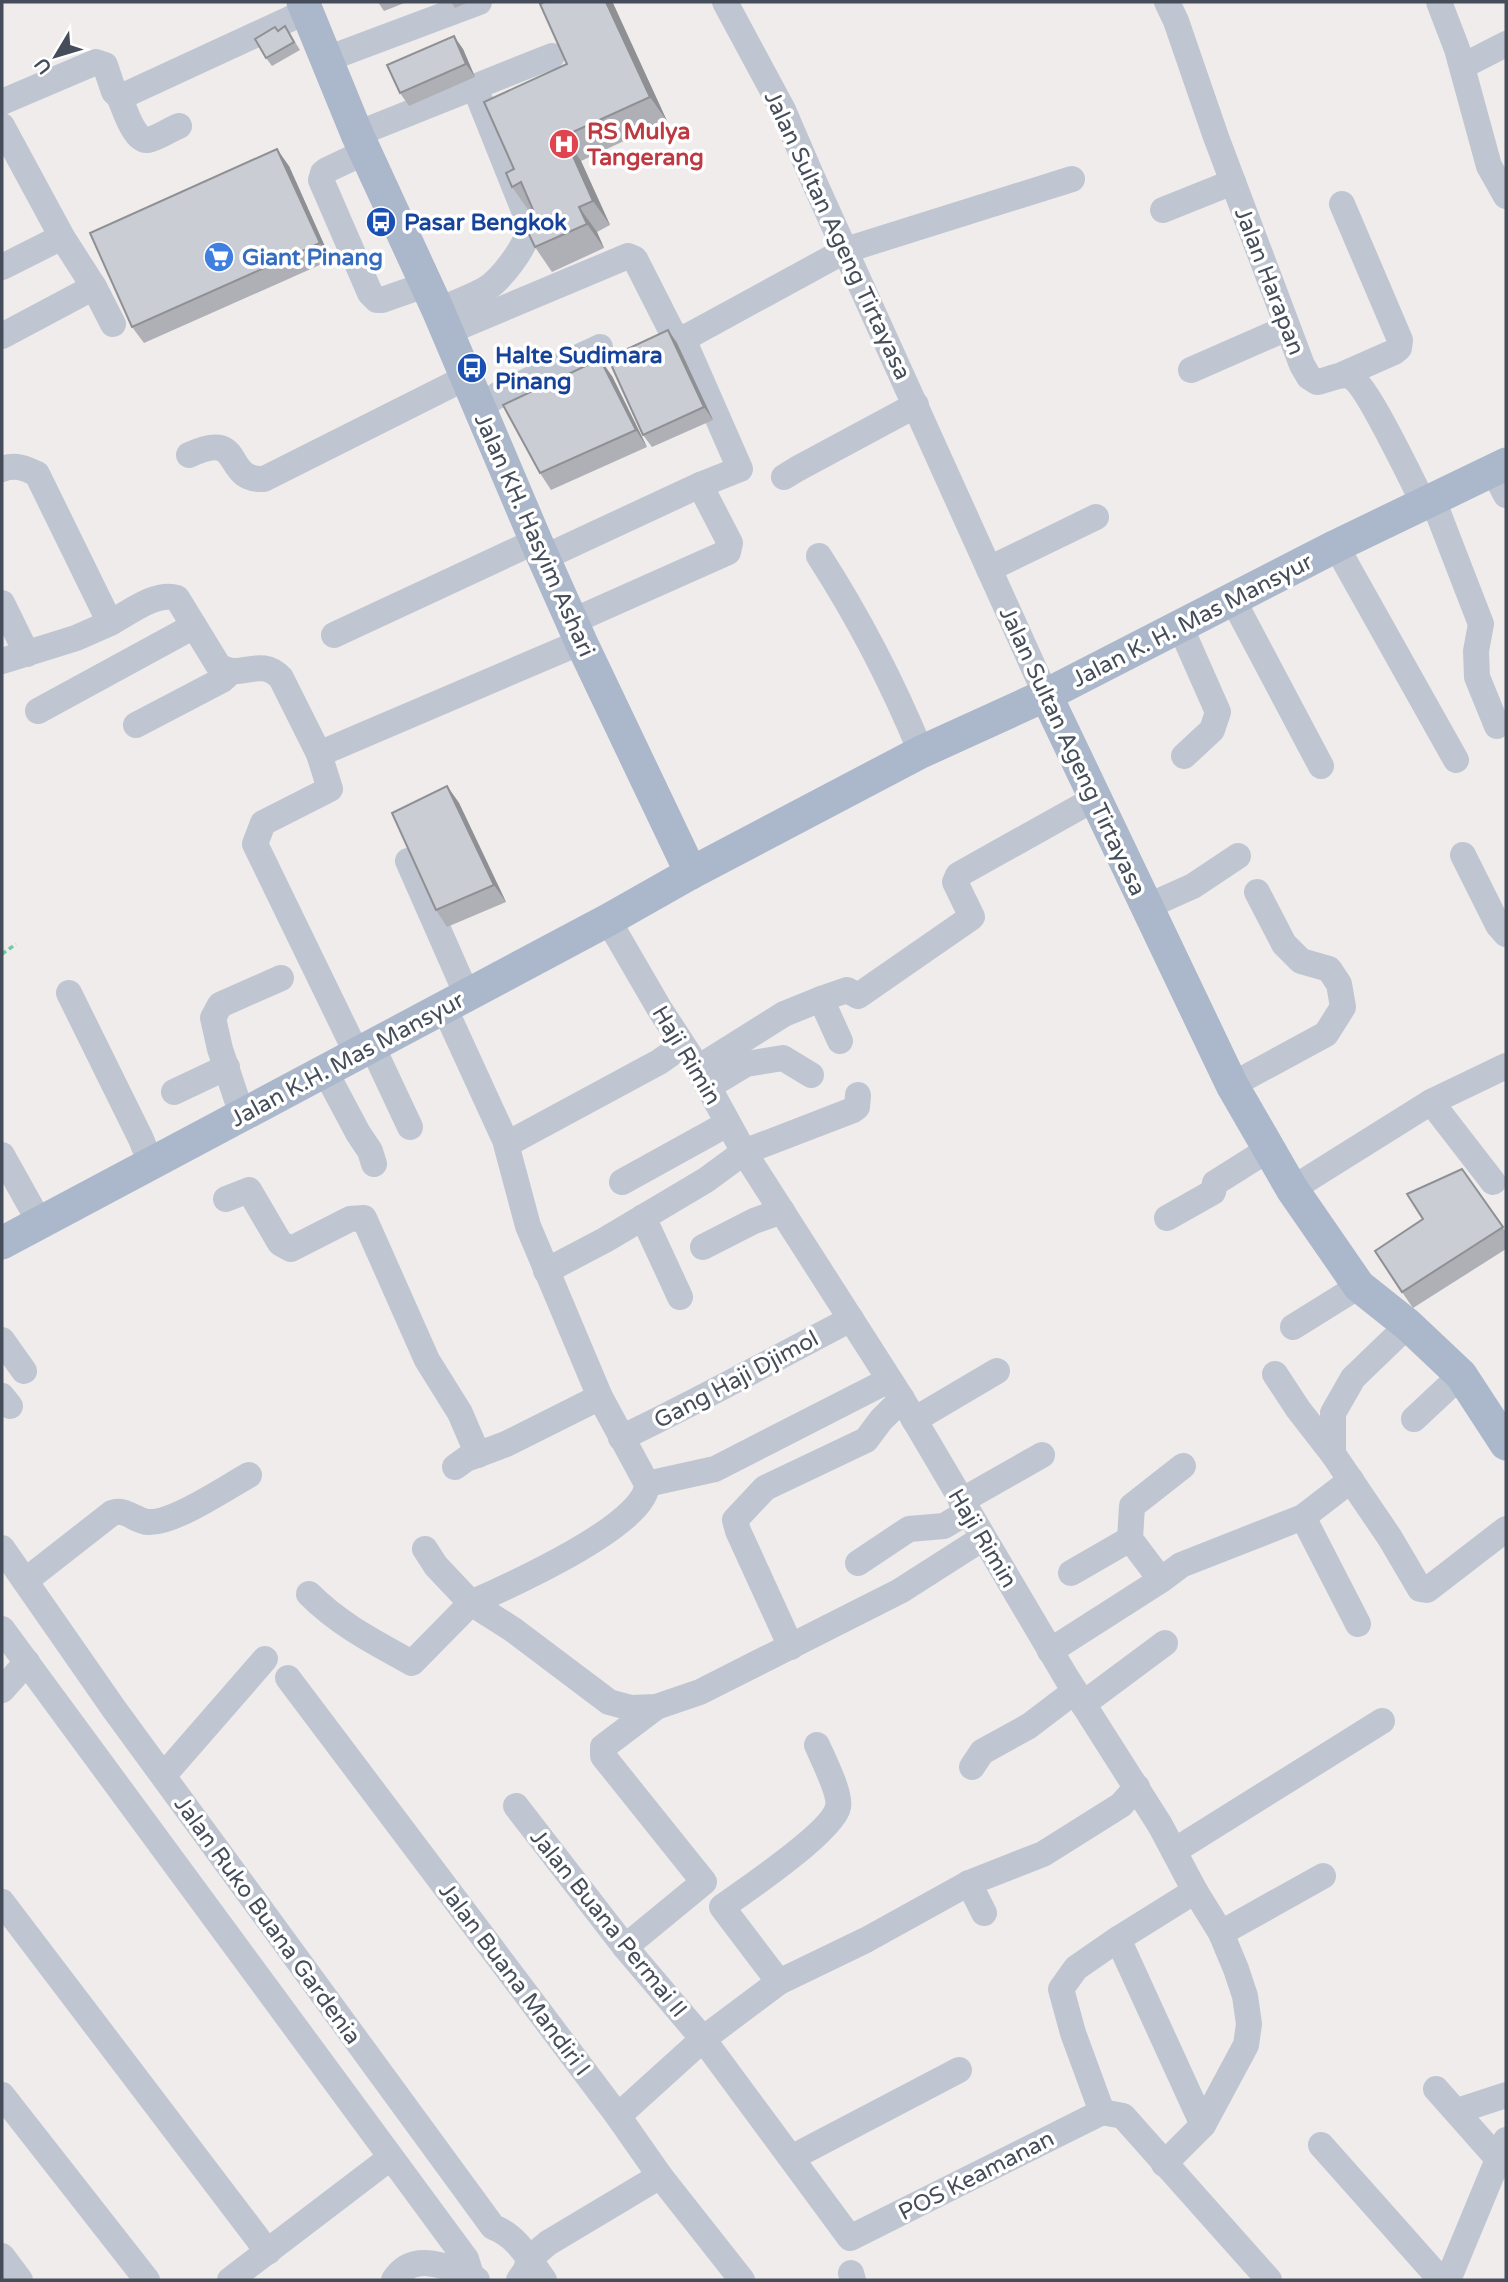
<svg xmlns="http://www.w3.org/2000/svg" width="1508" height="2282" font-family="'Varela Round',sans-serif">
  <rect width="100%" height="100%" fill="#efeceb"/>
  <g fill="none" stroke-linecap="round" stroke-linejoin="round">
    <polyline stroke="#71cba8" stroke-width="3.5" stroke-dasharray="5 3.5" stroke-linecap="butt" points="2,954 16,944"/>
    <g stroke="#bfc6d1" stroke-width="26">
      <polyline points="725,2 783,110 811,175 1046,695"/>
      <path d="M1167 2 1176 21 1216 137 1302 365 1309 377 1317 382C1326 381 1340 373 1349 376 1366 382 1413 483 1424 504"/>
      <polyline points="1439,2 1457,49 1489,166 1506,196"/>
      <polyline points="327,59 479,2"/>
      <polyline points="1463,66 1506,44"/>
      <polyline points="119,96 125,95 307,11"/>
      <path d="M2 102 96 62 105 65 114 92 119 96C124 107 134 142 148 140 158 138 169 130 179 126"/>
      <polyline points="2,126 62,237 94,287 113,324"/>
      <polyline points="357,134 552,56"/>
      <polyline points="365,152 327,170 323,173 321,180 370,293 377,300 382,300 425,285"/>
      <polyline points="1342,204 1400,340 1399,348 1394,352 1344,374"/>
      <polyline points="1163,210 1233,182"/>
      <polyline points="2,267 62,237"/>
      <path d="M438 310C453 304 469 298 484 290 499 282 527 247 528 229 529 228 527 219 527 218L475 88"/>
      <polyline points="447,332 628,256 635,259 672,332 683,339 740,469 700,485 543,558"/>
      <polyline points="2,336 94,287"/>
      <polyline points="683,339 846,250 1072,179"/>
      <polyline points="1191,370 1287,328"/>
      <polyline points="480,408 499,394 600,347"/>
      <path d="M189 455C246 428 221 481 264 479L467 377"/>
      <path d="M2 469C15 464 25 468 37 474L110 623 76 638 2 661"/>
      <polyline points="1493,470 1506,495"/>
      <polyline points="784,477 797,469 916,405"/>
      <polyline points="1433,500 1481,624 1476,651 1477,677 1497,726"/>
      <polyline points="1336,546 1456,760"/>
      <path d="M819 556C859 618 893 684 921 752"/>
      <polyline points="989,569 1096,517"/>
      <polyline points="1232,598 1321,766"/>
      <polyline points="2,603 27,654"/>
      <polyline points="573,621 728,552 730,543 700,485"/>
      <path d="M110 623C129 613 156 591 177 598L218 665C239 682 259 655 281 678L319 754 330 789 263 823 255 844 357 1054"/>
      <polyline points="1180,626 1218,712 1212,730 1184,756"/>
      <polyline points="334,635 536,541"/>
      <polyline points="38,711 194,626"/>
      <polyline points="136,725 222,680 232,671"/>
      <polyline points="319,754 581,642"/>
      <polyline points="1463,855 1498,925 1506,934"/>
      <polyline points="408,861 467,995"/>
      <polyline points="1146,907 1193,886 1238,856"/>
      <polyline points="608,920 659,1008 698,1068 744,1152 902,1399 1066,1677 1160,1825 1195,1891 1221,1933 1236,1969 1245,1996 1249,2024 1246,2045 1203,2125 1164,2164"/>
      <polyline points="69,993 141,1139 151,1164"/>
      <polyline points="821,999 847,990 858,996 972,917 955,882 958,875 1094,799"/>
      <polyline points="444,1007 505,1140 528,1226 600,1397 506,1444 466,1459 455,1467"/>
      <polyline points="372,1046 410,1127"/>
      <polyline points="698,1068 784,1014 821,999 840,1041"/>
      <polyline points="325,1071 358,1133 370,1151 374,1164"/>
      <polyline points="1232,1085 1326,1034 1343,1007 1339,984 1329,969 1301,961 1284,944 1257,892"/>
      <polyline points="708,1087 746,1064 783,1058 811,1075"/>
      <polyline points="174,1092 227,1067"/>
      <polyline points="1431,1102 1493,1182"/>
      <polyline points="242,1115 220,1049 213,1018 220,1005 281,978"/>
      <polyline points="507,1144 659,1062 682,1046"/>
      <polyline points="2,1155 40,1223"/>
      <polyline points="622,1182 727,1124"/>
      <polyline points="1292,1189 1431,1102 1506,1066"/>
      <polyline points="226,1199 249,1190 280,1243 291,1249 350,1219 364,1218 427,1360 460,1413 478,1455"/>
      <polyline points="643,1217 680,1297"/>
      <polyline points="1167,1218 1213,1192 1215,1183 1269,1149"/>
      <polyline points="703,1247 754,1221 782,1211"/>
      <polyline points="546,1271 605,1240 706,1180 744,1152 853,1110 857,1107 858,1095"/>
      <polyline points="1293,1327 1359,1286"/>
      <polyline points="2,1340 24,1371"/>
      <polyline points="1275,1374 1298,1409 1333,1454 1390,1538 1420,1589 1427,1590 1506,1529"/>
      <polyline points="2,1396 10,1406"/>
      <polyline points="1414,1419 1461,1375"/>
      <polyline points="914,1420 997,1371"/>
      <path d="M621 1438C699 1401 774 1359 851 1319"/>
      <polyline points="1333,1454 1333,1413 1353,1378 1408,1325"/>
      <polyline points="647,1484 715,1469 889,1380"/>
      <polyline points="961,1501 1042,1455"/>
      <polyline points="1303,1517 1358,1624"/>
      <path d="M2 1548 114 1709 493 2227C518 2236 529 2260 544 2280"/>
      <path d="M425 1549 436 1566 471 1603C507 1587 647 1525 647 1484L600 1397"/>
      <polyline points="858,1563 909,1529 944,1526 967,1512"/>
      <polyline points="1071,1573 1130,1539"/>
      <polyline points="1161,1580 1130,1539 1132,1506 1183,1466"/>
      <path d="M25 1581 112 1513C126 1508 135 1521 148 1522 173 1524 227 1487 249 1475"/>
      <path d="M309 1594C340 1625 374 1642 412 1663L471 1603 512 1629 609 1702 631 1708 656 1707 700 1692 900 1591 983 1538"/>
      <polyline points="2,1629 466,2259 471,2275 477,2280"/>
      <polyline points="791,1647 738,1531 735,1520 765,1488 866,1440 881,1420 902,1399"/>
      <polyline points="1050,1651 1161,1580 1181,1565 1303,1517 1351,1480"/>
      <polyline points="288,1678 618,2116 660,2176 742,2280"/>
      <polyline points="2,1690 27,1662"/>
      <polyline points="1083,1704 1165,1643"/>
      <polyline points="972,1767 982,1752 1029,1726 1075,1691"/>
      <polyline points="164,1775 265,1659"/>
      <polyline points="516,1806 625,1947 703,2039 850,2238 1102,2112 1123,2116 1269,2280"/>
      <polyline points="1174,1851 1382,1721"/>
      <polyline points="969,1883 984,1913"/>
      <polyline points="2,1902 268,2252"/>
      <polyline points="1221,1933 1323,1876"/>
      <polyline points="1118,1939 1203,2125"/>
      <polyline points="625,1947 704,1882 603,1756 603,1747 656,1707"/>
      <path d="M779 1982 722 1907C745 1891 833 1831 838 1807 841 1794 823 1759 817 1745"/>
      <polyline points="1436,2089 1498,2159"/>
      <polyline points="2,2095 147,2280"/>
      <polyline points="1457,2111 1506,2095"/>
      <polyline points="1102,2112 1073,2033 1061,1989 1076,1968 1118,1939 1195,1891"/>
      <polyline points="618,2116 703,2039 779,1982 866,1940 969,1883 1043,1854 1121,1805 1137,1787"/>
      <polyline points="1321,2145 1441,2280"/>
      <polyline points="793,2157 959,2070"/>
      <polyline points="2,2256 20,2280"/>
      <polyline points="851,2273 853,2280"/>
      <polyline points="230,2280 390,2158"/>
      <path d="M394 2280C413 2250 445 2267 471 2275"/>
      <polyline points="519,2280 526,2270 529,2259 548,2243 660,2176"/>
      <polyline points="1448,2280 1506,2140"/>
    </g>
    <g stroke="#abb8cb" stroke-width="33">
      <polyline points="303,2 357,134 438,310 536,541 581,642 691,873"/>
      <polyline points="1046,695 1232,1085 1292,1189 1359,1286 1408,1325 1461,1375 1506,1444"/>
      <polyline points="2,1243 608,920 691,873 921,752 1046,695 1336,546 1506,464"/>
    </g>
  </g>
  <g fill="#afb0b6">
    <polygon points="378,2 407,2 384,11"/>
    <polygon points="451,2 469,2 455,8"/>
    <polygon points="612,2 667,121 581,161 610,225 597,232 604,248 552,272 535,247 537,219 533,209 529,211 512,187 514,169 567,64"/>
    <polygon points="285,26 300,50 272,66 266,58 278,31"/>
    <polygon points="463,49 475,77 409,106 400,93"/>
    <polygon points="289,166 331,260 144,343 132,327"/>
    <polygon points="668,330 677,343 713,420 652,447 643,435"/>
    <polygon points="612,376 647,447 551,490 540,473"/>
    <polygon points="447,786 459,803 506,902 447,927 436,910"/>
    <polygon points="1462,1169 1506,1232 1506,1249 1413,1308 1402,1292 1423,1219"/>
  </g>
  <g fill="#8e9094">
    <polygon points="606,2 613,3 667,121 650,97"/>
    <polygon points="454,36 463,49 475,77 466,64"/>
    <polygon points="564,136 581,161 610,225 593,201"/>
    <polygon points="277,149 289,166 331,260 320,243"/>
    <polygon points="579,207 597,232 604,248 587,224"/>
    <polygon points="668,330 677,343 713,420 704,407"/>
    <polygon points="600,359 612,376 647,447 636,430"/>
    <polygon points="447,786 459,803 506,902 494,885"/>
  </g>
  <g fill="#cbcdd4" stroke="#8e9094" stroke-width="2">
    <polygon points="544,2 606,2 650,97 564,136 593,201 579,207 587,224 535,247 524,224 537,219 521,182 512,187 506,173 514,169 484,102 567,64 540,4"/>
    <polygon points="285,26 294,42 266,58 255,39 275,27 278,31"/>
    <polygon points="454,36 466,64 400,93 387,65"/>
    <polygon points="277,149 320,243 132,327 90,233"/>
    <polygon points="668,330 704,407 643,435 608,358"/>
    <polygon points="600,359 636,430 540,473 503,405"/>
    <polygon points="447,786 494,885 436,910 392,813"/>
    <polygon points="1462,1169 1503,1227 1402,1292 1375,1251 1423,1219 1407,1194"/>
  </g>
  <defs>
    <g id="hospital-disc" transform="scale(1.575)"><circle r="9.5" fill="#e0444e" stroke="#fff"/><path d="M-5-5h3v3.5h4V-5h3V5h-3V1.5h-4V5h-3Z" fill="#fff"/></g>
    <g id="bus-disc" transform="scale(1.575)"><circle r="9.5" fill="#1a4fb4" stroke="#fff"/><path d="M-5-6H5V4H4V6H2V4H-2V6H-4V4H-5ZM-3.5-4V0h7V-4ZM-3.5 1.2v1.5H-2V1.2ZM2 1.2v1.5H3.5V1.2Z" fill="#fff"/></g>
    <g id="supermarket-disc" transform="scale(1.575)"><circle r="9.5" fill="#3f7fe0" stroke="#fff"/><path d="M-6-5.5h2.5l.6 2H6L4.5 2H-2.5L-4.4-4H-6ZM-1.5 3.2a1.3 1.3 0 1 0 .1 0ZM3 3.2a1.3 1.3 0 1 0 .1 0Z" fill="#fff"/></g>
  </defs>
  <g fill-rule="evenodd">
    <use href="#hospital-disc" x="564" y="144"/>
    <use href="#bus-disc" x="381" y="222"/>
    <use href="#supermarket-disc" x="219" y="257"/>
    <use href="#bus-disc" x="472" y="368"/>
  </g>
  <g text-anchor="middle" stroke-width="7" stroke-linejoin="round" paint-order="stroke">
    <g font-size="23" font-weight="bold" fill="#be3a42" stroke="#fff" text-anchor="start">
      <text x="587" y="139">RS Mulya<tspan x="587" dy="26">Tangerang</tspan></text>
    </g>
    <g font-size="23" font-weight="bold" fill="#164399" stroke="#fff" text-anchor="start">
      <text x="404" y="230">Pasar Bengkok</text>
      <text x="495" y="363">Halte Sudimara<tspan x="495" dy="26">Pinang</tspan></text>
    </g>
    <g font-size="23" fill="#444d59" stroke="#fff">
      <text transform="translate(838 235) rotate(65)" y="8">Jalan Sultan Ageng Tirtayasa</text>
      <text transform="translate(1270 281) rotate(69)" y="8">Jalan Harapan</text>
      <text transform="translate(535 535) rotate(66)" y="8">Jalan KH. Hasyim Ashari</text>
      <text transform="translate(1192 620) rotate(-27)" y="8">Jalan K. H. Mas Mansyur</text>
      <text transform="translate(1073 751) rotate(65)" y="8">Jalan Sultan Ageng Tirtayasa</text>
      <text transform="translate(687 1055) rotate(59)" y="8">Haji Rimin</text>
      <text transform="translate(347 1059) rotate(-28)" y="8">Jalan K.H. Mas Mansyur</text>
      <text transform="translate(736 1379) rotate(-28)" y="8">Gang Haji Djimol</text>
      <text transform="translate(983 1538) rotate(59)" y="8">Haji Rimin</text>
      <text transform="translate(268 1920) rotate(54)" y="8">Jalan Ruko Buana Gardenia</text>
      <text transform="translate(609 1923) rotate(51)" y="8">Jalan Buana Permai II</text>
      <text transform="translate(515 1979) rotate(53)" y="8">Jalan Buana Mandiri I</text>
      <text transform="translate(976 2175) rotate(-27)" y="8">POS Keamanan</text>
    </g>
    <g font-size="23" font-weight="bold" fill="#366cbe" stroke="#fff" text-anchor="start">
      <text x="242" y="265">Giant Pinang</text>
    </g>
  </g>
  <rect width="1508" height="2282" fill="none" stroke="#444d59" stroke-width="7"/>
  <g transform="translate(56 56) rotate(232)" stroke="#ffffff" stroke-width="5" paint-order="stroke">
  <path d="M0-5L12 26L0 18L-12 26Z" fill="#444d59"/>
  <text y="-10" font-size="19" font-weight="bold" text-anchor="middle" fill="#444d59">U</text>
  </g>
</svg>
